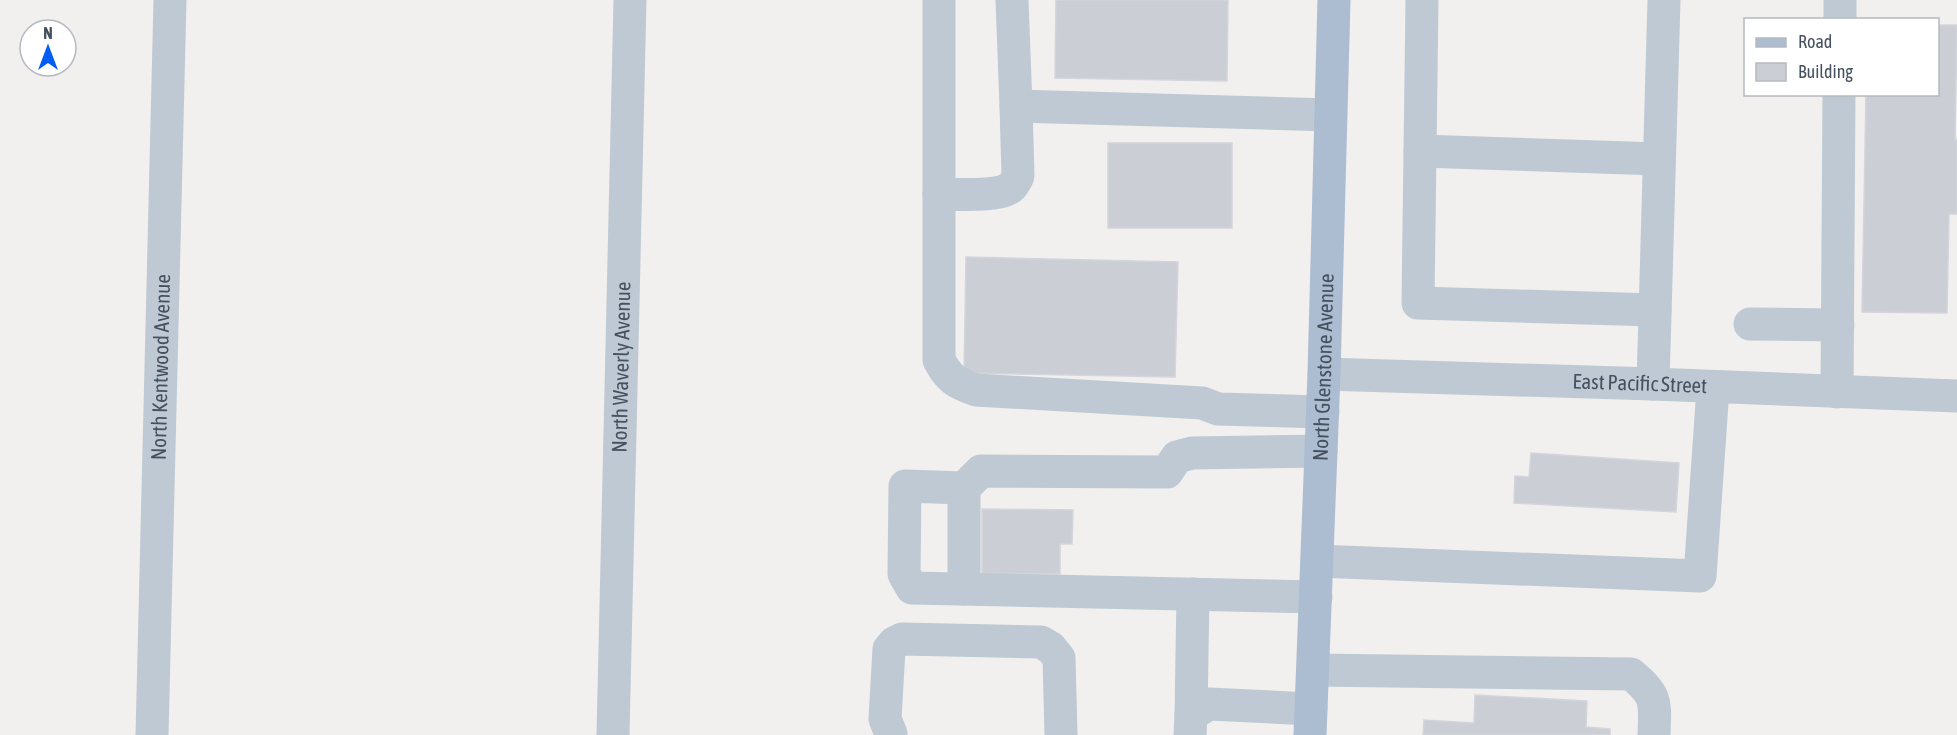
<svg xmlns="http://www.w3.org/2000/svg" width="1957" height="735" font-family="'Asap Condensed',sans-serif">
  <rect width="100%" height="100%" fill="#f2efef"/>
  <g fill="#cbced5" stroke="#d3d5dc" stroke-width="1.5">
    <polygon points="1056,0 1228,0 1227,81 1055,78"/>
    <polygon points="1938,25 1957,25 1955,140 1957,140 1957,214 1949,214 1947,313 1862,312 1866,94 1938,94"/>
    <rect x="1108" y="143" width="124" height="85"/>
    <polygon points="966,257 1178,262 1175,377 964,373"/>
    <polygon points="1531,453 1679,463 1676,512 1514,503 1515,476 1529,477"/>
    <polygon points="982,509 1073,510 1072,544 1060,544 1060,574 982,573"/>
    <polygon points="1475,695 1587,701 1586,727 1610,729 1610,735 1423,735 1424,720 1474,723"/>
  </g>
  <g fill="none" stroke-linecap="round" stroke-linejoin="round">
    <g stroke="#bec9d3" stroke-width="33">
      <path d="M939 0V360C949 379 956 383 976 390L1202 403 1218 409 1323 412"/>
      <polyline points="1012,0 1016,106 1330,115"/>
      <polyline points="1422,0 1418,303 1655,310"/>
      <polyline points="1840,20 1840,0"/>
      <polyline points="1420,151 1659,159"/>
      <path d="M939 194C956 194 997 197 1010 188 1014 185 1016 180 1018 176L1016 106"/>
      <polyline points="1750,324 1838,325"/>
      <path id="s1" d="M1324 374 1653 384 1957 396"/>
      <polyline points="1653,384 1664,0"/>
      <polyline points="1837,392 1839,94"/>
      <polyline points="964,488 964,589"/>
      <polyline points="1317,561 1700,576 1713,388"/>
      <polyline points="1316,597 912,588 904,574 905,486 964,488 981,471 1167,472 1177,457 1192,453 1321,451"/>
      <path d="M1313 670 1631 674C1658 696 1655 702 1654 735"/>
      <polyline points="1191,715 1193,594"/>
      <polyline points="891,734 885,719 889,649 894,643 902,639 1041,642 1051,648 1059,658 1061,735"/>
      <path id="s2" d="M152 735 170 0"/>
      <path id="s3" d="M613 735 630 0"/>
      <polyline points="1190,735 1191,715 1209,704 1311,709"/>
    </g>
    <path stroke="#acbcd1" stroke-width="33" id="s4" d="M1310 735 1324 374 1334 0"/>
  </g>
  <g text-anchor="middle" stroke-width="4.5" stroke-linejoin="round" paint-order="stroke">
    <g font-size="21" fill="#45515f" stroke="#fff">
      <text dy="7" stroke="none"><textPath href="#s2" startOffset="368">North Kentwood Avenue</textPath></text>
      <text dy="7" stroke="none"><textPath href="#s3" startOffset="368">North Waverly Avenue</textPath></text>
      <text dy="7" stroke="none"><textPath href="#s4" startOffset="368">North Glenstone Avenue</textPath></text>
      <text dy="7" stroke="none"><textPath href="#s1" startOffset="316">East Pacific Street</textPath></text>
    </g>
  </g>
  <rect x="1744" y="18" width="195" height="78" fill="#ffffff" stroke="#b5b9bf" stroke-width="1.5"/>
  <rect x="1756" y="38" width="30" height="9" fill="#acbcd1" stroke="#b5b9bf" stroke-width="1.5"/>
  <text x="1798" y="48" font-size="18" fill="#45515f">Road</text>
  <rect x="1756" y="63" width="30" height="18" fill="#cbced5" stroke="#b5b9bf" stroke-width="1.5"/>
  <text x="1798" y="78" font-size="18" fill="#45515f">Building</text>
  <g transform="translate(48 48)"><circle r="28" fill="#ffffff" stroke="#b5b9bf" stroke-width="1.5"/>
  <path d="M0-4.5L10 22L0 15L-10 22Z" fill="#045df7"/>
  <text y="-9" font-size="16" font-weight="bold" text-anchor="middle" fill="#45515f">N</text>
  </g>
</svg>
